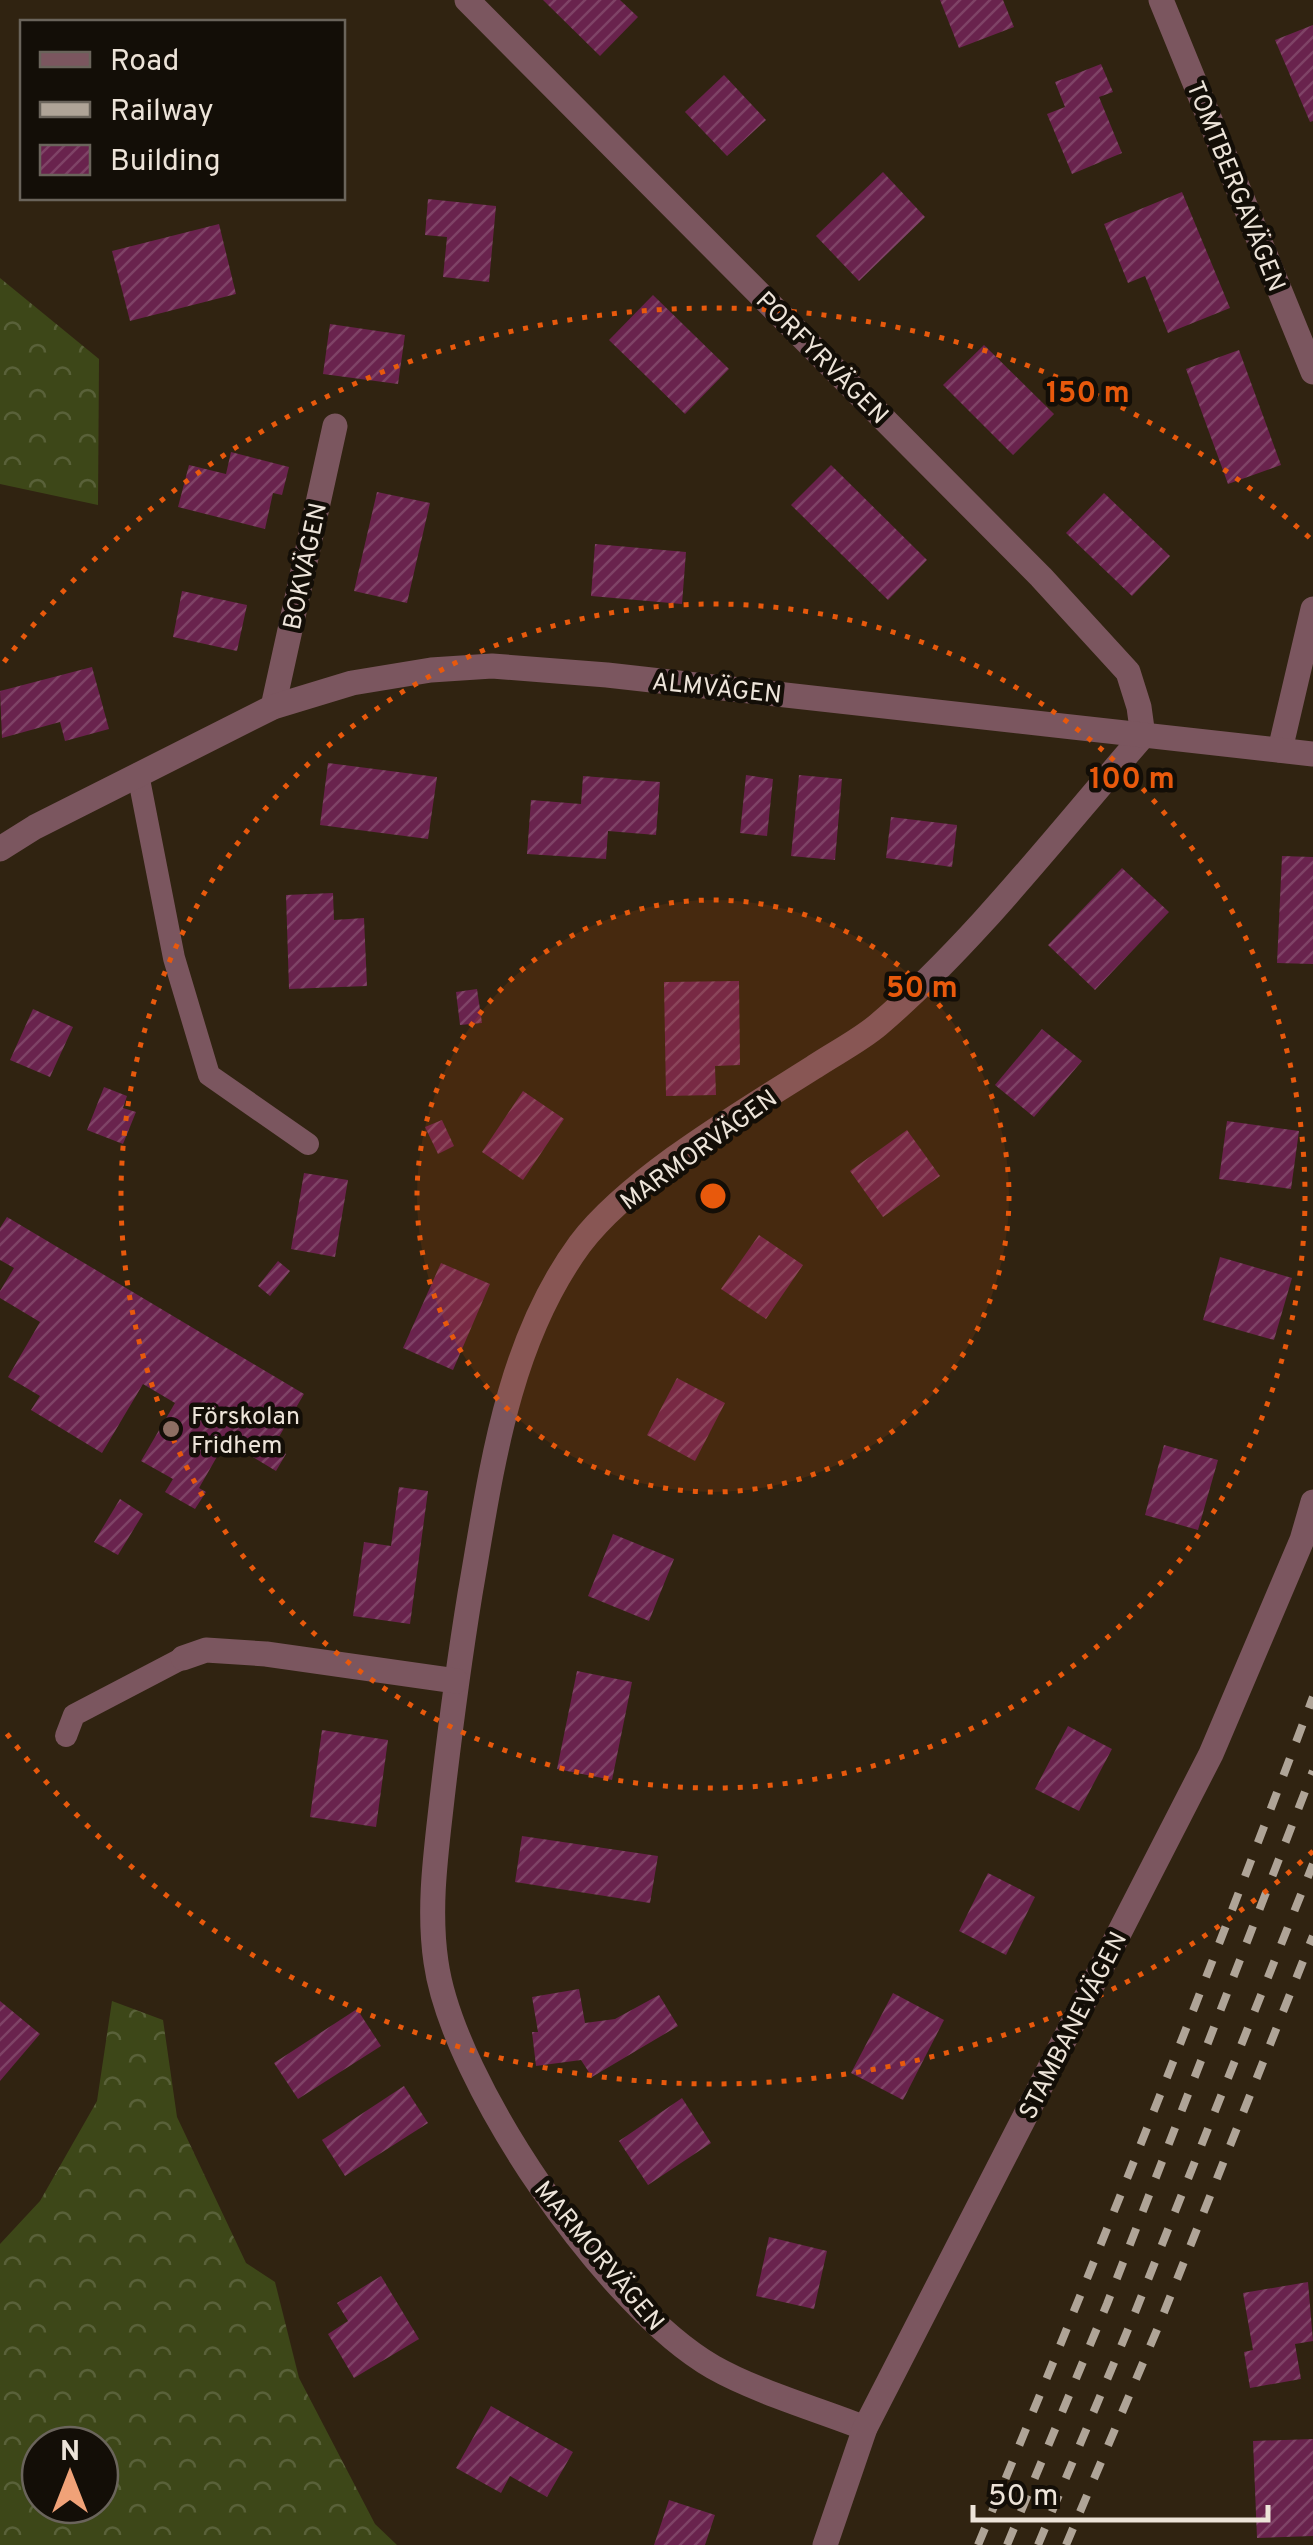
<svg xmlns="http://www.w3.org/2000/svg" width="1313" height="2545" font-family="Overpass,sans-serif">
  <defs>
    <pattern id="forest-crowns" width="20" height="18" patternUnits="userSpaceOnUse" patternTransform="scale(2.5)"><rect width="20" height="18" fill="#3d4718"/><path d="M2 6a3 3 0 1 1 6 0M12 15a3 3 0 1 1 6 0" fill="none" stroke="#596139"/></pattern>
    <pattern id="building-hatch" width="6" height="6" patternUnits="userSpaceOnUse" patternTransform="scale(2.5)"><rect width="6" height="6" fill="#69234d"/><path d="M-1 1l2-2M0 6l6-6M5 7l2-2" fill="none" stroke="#7f4366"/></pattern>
  </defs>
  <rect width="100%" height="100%" fill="#302311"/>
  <g fill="url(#forest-crowns)" fill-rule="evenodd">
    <polygon points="0,278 99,359 98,505 0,484"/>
    <path d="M112 2001 163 2020 177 2117 246 2263 275 2282 299 2378 375 2524 397 2545H0V2244L40 2201 97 2101ZM40 2445H100V2505H40Z"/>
  </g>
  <g fill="url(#building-hatch)">
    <polygon points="543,0 620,0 638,17 600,56"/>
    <polygon points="940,0 1003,0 1014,27 959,48"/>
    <polygon points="1313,25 1313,121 1310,122 1275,40"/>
    <polygon points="1101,64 1113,92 1099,97 1122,153 1072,174 1047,114 1065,107 1055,82"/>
    <polygon points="724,75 766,120 727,156 685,112"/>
    <polygon points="883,172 925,217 859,281 816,236"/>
    <polygon points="1182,192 1230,308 1168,333 1145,276 1128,283 1104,224"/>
    <polygon points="428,199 496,206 489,282 443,277 447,237 425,235"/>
    <polygon points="219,224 236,294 130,321 112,251"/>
    <polygon points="653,295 729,369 685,414 609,340"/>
    <polygon points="330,324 405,335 398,384 323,374"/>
    <polygon points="984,345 1054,414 1013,455 943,385"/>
    <polygon points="1239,350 1281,465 1228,484 1186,369"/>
    <polygon points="231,452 289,467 282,495 273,493 265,529 178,507 189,465 226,474"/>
    <polygon points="831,465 927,560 888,600 791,505"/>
    <polygon points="377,492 430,503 407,603 354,591"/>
    <polygon points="1104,493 1170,556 1132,596 1066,533"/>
    <polygon points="595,544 686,552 682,604 591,596"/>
    <polygon points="182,591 247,605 237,651 173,637"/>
    <polygon points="92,667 109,729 65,741 60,722 2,738 0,691"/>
    <polygon points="328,763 437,777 428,839 320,825"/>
    <polygon points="746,775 773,779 767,836 740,833"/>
    <polygon points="799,775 842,779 835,860 791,856"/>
    <polygon points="583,776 660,782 656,835 608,831 606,859 527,854 531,800 581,804"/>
    <polygon points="891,817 957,825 952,867 886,858"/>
    <polygon points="1282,856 1313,857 1313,964 1277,963"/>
    <polygon points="1122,868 1169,912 1095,990 1048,945"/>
    <polygon points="333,893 334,920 364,918 367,986 289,989 286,895"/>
    <polygon points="739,981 740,1065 715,1066 716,1095 666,1096 664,982"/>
    <polygon points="477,989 482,1023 460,1025 456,992"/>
    <polygon points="33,1009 73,1027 50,1077 10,1060"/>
    <polygon points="1042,1029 1082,1061 1034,1117 995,1085"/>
    <polygon points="104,1087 127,1096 123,1108 136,1112 123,1144 87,1130"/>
    <polygon points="523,1091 564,1119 523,1180 482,1152"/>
    <polygon points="442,1120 454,1146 438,1154 425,1127"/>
    <polygon points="1227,1121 1299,1131 1291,1189 1219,1179"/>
    <polygon points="907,1130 940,1176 883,1217 850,1171"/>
    <polygon points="304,1173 348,1180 335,1257 291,1249"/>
    <polygon points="7,1217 304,1394 273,1447 286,1454 276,1471 226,1441 199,1488 206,1492 195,1509 165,1492 173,1479 141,1461 175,1403 143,1384 102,1453 31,1410 40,1396 8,1377 40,1322 0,1298 0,1291 14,1268 0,1260 0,1228"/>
    <polygon points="759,1235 803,1265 766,1319 721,1289"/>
    <polygon points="1220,1257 1292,1278 1274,1340 1203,1320"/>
    <polygon points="278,1261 290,1271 270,1296 258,1286"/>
    <polygon points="441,1263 490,1284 453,1370 403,1348"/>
    <polygon points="677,1378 725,1403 695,1461 647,1435"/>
    <polygon points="1164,1445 1218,1460 1198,1530 1145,1515"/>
    <polygon points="399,1487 428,1491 410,1624 353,1616 364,1542 391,1546"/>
    <polygon points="120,1499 143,1514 118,1555 94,1542"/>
    <polygon points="613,1534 674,1559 649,1621 588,1596"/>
    <polygon points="577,1671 632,1682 612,1780 557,1769"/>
    <polygon points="1068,1726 1112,1749 1079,1811 1035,1789"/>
    <polygon points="322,1730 388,1740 376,1827 310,1817"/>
    <polygon points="522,1836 658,1856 650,1903 515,1882"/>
    <polygon points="988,1873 1035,1897 1006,1955 959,1931"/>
    <polygon points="579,1989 585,2023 615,2019 659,1995 678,2026 592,2077 581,2060 536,2066 532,2032 538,2032 532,1997"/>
    <polygon points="893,1993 944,2020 903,2100 851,2073"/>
    <polygon points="0,2001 40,2034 0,2081"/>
    <polygon points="357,2009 381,2046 298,2099 274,2063"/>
    <polygon points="404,2086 428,2123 345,2176 322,2140"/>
    <polygon points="682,2098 711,2143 648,2185 619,2141"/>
    <polygon points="769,2237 827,2251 814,2309 756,2296"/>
    <polygon points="381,2276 419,2339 354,2378 328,2334 348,2321 337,2303"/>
    <polygon points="1308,2282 1313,2341 1295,2344 1301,2379 1250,2388 1244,2352 1253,2350 1243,2293"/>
    <polygon points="491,2406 573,2452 547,2497 510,2476 501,2493 456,2468"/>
    <polygon points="1313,2439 1313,2536 1257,2538 1253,2441"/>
    <polygon points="669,2500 715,2515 705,2545 654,2545"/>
  </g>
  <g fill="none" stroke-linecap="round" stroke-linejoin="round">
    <g stroke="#7b565f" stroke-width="22">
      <polyline points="138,774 174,958 209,1075 308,1144"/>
      <polyline points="66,1736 74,1715 183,1658"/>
    </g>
    <g stroke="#7b565f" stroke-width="25">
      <path d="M467 0 1041 577 1128 672 1139 707 1143 736C1060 831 973 944 878 1025 859 1041 835 1053 814 1067 743 1112 630 1178 580 1244 506 1345 491 1474 470 1594 459 1662 450 1730 442 1799 436 1853 428 1908 436 1962 453 2083 607 2306 713 2367 755 2391 819 2410 865 2428"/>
      <polyline points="1161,0 1313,372"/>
      <polyline points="273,707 335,426"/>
      <polyline points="1280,750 1313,609"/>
      <polyline points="0,849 35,827 273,707 352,683 431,670 492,666 607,675 1313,754"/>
      <polyline points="183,1658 206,1650 266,1654 456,1681"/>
      <polyline points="825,2545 865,2428 1211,1754 1302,1540 1313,1502"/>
    </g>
    <g stroke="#afa497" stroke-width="8" stroke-dasharray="18 18" stroke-linecap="butt">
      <path d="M978 2545C1095 2264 1206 1982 1313 1697"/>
      <polyline points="1007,2545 1107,2304 1313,1771"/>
      <polyline points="1038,2545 1134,2315 1313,1864"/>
      <polyline points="1066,2545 1159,2325 1313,1936"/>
    </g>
  </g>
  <circle cx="713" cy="1196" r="296" fill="#e8590c" fill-opacity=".12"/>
  <g fill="none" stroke="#e8590c" stroke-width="5" stroke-dasharray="5 10">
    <circle cx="713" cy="1196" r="296"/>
    <circle cx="713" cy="1196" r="592"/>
    <path d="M1313 1851A888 888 0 0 1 4 1730M4 662A888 888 0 0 1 1313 541"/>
  </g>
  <circle fill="#8d6e63" stroke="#130e07" stroke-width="4" cx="171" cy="1429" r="10"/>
  <g text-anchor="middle" stroke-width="9" stroke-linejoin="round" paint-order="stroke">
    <g font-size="25" fill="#ede4d9" stroke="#130e07">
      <text transform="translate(1237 186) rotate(68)" y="9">TOMTBERGAVÄGEN</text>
      <text transform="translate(823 357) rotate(45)" y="9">PORFYRVÄGEN</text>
      <text transform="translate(304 566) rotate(-78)" y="9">BOKVÄGEN</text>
      <text transform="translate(717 687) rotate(6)" y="9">ALMVÄGEN</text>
      <text transform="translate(698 1149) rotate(-36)" y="9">MARMORVÄGEN</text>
      <text transform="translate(1072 2025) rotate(-63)" y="9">STAMBANEVÄGEN</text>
      <text transform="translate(600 2255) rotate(50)" y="9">MARMORVÄGEN</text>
    </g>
    <g font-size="25" fill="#ede4d9" stroke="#130e07" text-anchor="start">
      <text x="191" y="1424">Förskolan<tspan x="191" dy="29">Fridhem</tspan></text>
    </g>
  </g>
  <circle cx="713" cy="1196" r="15" fill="#e8590c" stroke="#130e07" stroke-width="5"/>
  <g font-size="30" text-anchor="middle" font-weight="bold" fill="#e8590c" stroke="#130e07" stroke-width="9" stroke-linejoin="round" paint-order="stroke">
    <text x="1088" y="402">150 m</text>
    <text x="1132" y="788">100 m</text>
    <text x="922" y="997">50 m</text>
  </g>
  <rect x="20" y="20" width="325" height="180" fill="#130e07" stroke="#6a645b" stroke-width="2.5"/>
  <rect x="40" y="52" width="50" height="15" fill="#7b565f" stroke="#6a645b" stroke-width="2.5"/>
  <text x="110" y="70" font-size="30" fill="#ede4d9">Road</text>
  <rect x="40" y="102" width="50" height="15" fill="#afa497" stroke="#6a645b" stroke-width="2.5"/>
  <text x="110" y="120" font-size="30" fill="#ede4d9">Railway</text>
  <rect x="40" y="145" width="50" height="30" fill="url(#building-hatch)" stroke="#6a645b" stroke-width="2.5"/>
  <text x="110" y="170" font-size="30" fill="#ede4d9">Building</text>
  <g transform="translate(70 2475)"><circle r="48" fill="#130e07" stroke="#6a645b" stroke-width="2.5"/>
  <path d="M0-8L18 38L0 25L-18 38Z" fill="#f0a278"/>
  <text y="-15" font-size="28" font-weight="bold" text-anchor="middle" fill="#ede4d9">N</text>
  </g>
  <path d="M973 2505v15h295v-15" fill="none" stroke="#ede4d9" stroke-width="5"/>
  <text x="988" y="2505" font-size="30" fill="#ede4d9" stroke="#130e07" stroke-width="8" paint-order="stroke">50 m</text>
</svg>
